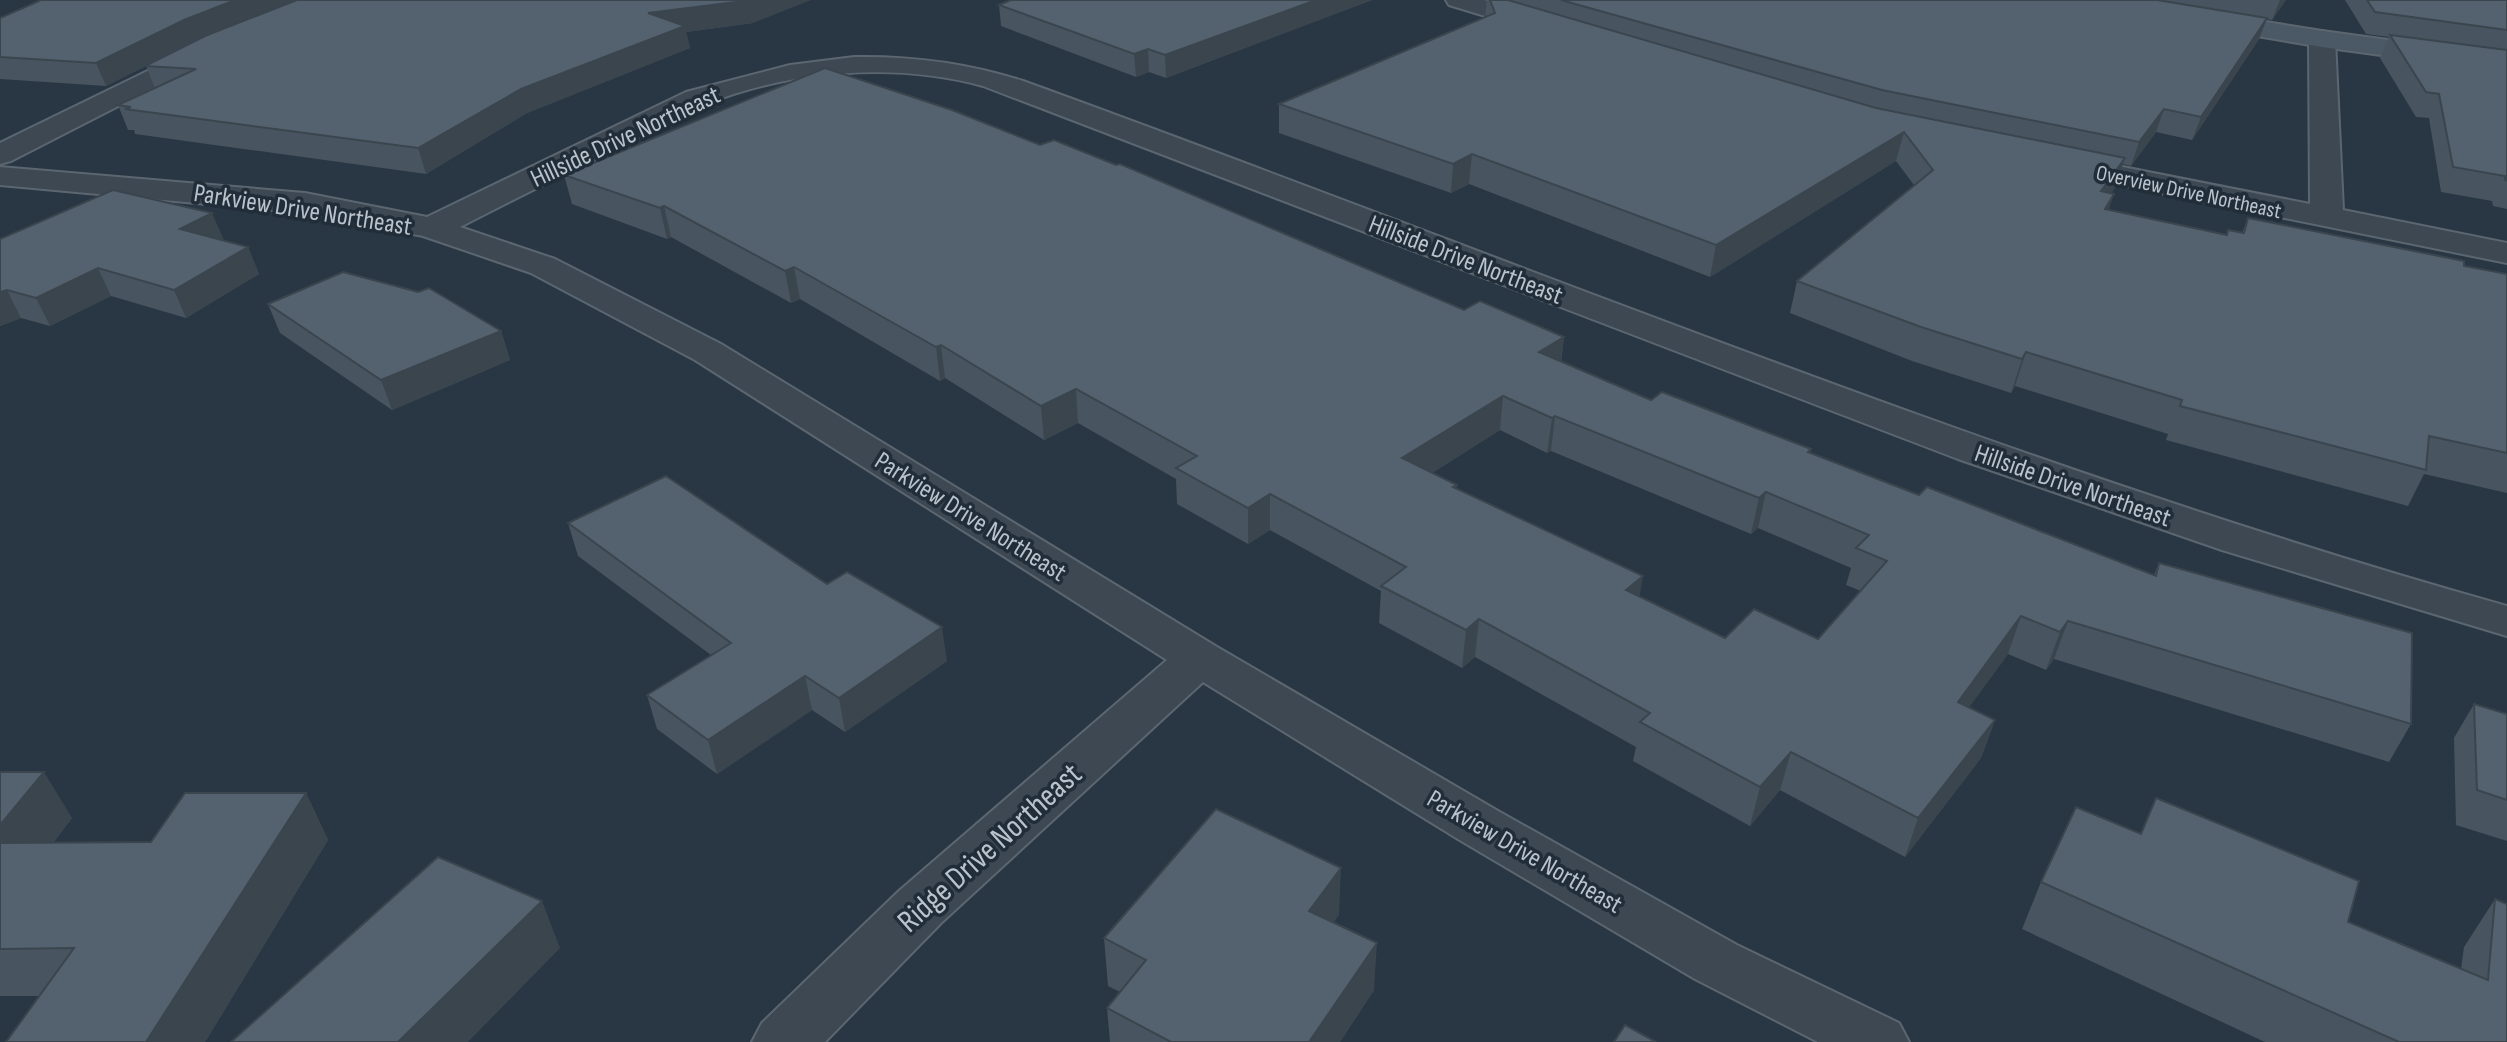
<svg xmlns="http://www.w3.org/2000/svg" width="2507" height="1042" font-family="'Sofia Sans Condensed',sans-serif">
  <rect width="100%" height="100%" fill="#283743"/>
  <g fill="none" stroke-linecap="round" stroke-linejoin="round">
    <g stroke="#5b6670" stroke-width="4">
      <g id="street">
        <polygon points="1446,0 1484,0 1553,21 1557,26 1553,31 1544,34 1449,5"/>
        <polygon points="2322,31 2331,33 2335,39 2343,210 2507,243 2507,263 2062,173 2051,171 2047,164 2051,157 2062,155 2310,204 2309,39 2313,33"/>
        <polygon points="205,43 214,45 218,51 214,57 11,161 0,164 0,143"/>
        <path d="M854 57C913 56 967 63 1023 81 1517 260 2001 464 2507 606V636L2222 550 1958 459 983 86C896 62 790 70 706 104 678 115 651 131 624 145 569 172 514 199 460 227L555 259 721 344 1217 647 1498 811 1737 945 1899 1023 1909 1042H1818L1695 979 1458 839 1203 682 941 923 825 1042H752L762 1023 899 891 1167 660 695 360 531 273 423 236 305 213 0 185V167L305 193 427 217 686 92 790 65Z"/>
      </g>
    </g>
    <g stroke="#5b6670" stroke-width="4">
      <polygon id="secondary" points="2074,0 2131,0 2322,31 2507,56 2507,72 2322,47 2086,7 2077,5"/>
    </g>
    <use href="#street" fill="#3d4853" fill-rule="evenodd"/>
    <use href="#secondary" fill="#4b5865" fill-rule="evenodd"/>
  </g>
  <g fill="#485460" fill-rule="evenodd">
    <polygon points="1011,0 1372,0 1166,78 1149,72 1136,77 1001,26 999,5"/>
    <polygon points="1487,0 2286,0 2272,20 2267,19 2259,39 2192,140 2156,132 2131,166 2123,164 2115,188 2111,193 2109,210 2227,235 2228,230 2242,233 2248,218 2464,266 2507,274 2507,493 2424,474 2408,506 2166,440 2168,434 2015,386 2011,393 1912,361 1790,313 1797,281 1914,185 1896,161 1710,277 1469,184 1451,193 1279,133 1279,104 1485,18"/>
    <polygon points="2345,0 2507,0 2507,209 2493,206 2492,201 2441,192 2429,118 2416,117 2380,58 2389,37 2366,34"/>
    <polygon points="0,18 753,23 686,32 690,48 527,113 426,174 135,134 134,130 128,130 118,105 155,88 146,66 106,86 0,79"/>
    <path d="M1040 145 1464 310 1564 337 1561 362 1651 400 1811 449 1810 453 1919 495 2154 575 2159 563 2411 724 2389 762 2054 659 2046 670 2008 654 1969 707 1995 720 1981 758 1905 857 1780 790 1750 826 1633 761 1636 747 1475 657 1462 668 1379 623 1381 591 1270 530 1248 544 1177 504 1176 479 1078 423 1044 440 945 378 940 381 800 299 791 303 671 237 667 239 572 204 564 175ZM1500 430 1547 453 1551 451 1751 534 1758 528 1851 568 1846 585 1861 591 1818 639 1725 638 1639 597 1456 488 1457 485 1432 473Z"/>
    <polygon points="0,239 223,240 248,247 259,274 186,318 111,296 50,326 21,318 0,326"/>
    <polygon points="268,304 501,331 510,360 392,410 280,333"/>
    <polygon points="568,523 827,584 947,661 845,732 812,710 717,774 657,729 647,695 711,655 578,556"/>
    <polygon points="2474,704 2507,714 2507,841 2456,825 2454,738"/>
    <polygon points="0,772 72,818 53,843 151,842 306,793 328,840 205,1042 6,1042 39,996 0,996"/>
    <polygon points="2156,798 2348,922 2461,969 2464,947 2495,899 2507,1042 2265,1042 2022,929 2041,882 2140,834"/>
    <polygon points="1339,915 1333,922 1374,990 1340,1042 1110,1042 1107,1008 1120,992 1108,986 1104,938"/>
  </g>
  <g fill="#3b454e">
    <polygon points="235,0 298,0 193,42 106,86 96,63 184,20"/>
    <polygon points="752,0 811,0 753,23 686,32 690,48 527,113 426,174 418,148 648,13"/>
    <polygon points="1316,0 1372,0 1166,78 1165,55"/>
    <polygon points="2280,0 2286,0 2272,20"/>
    <polygon points="2267,18 2259,39 2192,140 2201,117"/>
    <polygon points="1148,49 1149,72 1136,77 1134,54"/>
    <polygon points="2164,109 2156,132 2131,166 2139,142"/>
    <polygon points="1904,132 1896,161 1710,277 1716,245"/>
    <polygon points="1472,154 1469,184 1451,193 1453,164"/>
    <polygon points="2125,158 2115,188 2091,221 2101,191"/>
    <polygon points="2114,194 2104,224 2105,209"/>
    <polygon points="664,206 671,237 667,239 660,208"/>
    <polygon points="212,213 224,240 180,229"/>
    <polygon points="248,247 259,274 186,318 174,290"/>
    <polygon points="794,267 800,299 791,303 785,271"/>
    <polygon points="98,268 111,296 50,326 36,298"/>
    <polygon points="7,290 21,318 0,326 0,292"/>
    <polygon points="501,331 510,360 392,410 381,380"/>
    <polygon points="1564,337 1560,370 1539,352"/>
    <polygon points="941,345 945,378 940,381 936,347"/>
    <polygon points="2026,352 2015,386 2011,393 2022,359"/>
    <polygon points="1076,389 1078,423 1044,440 1041,406"/>
    <polygon points="1503,396 1500,430 1399,494 1402,458"/>
    <polygon points="1555,416 1551,451 1547,453 1552,418"/>
    <polygon points="1766,492 1758,528 1751,534 1759,498"/>
    <polygon points="1270,494 1270,530 1248,544 1248,508"/>
    <polygon points="1643,576 1637,612 1626,590"/>
    <polygon points="2021,616 2008,654 1945,740 1958,702"/>
    <polygon points="1479,619 1475,657 1462,668 1466,630"/>
    <polygon points="2068,621 2054,659 2046,670 2060,632"/>
    <polygon points="942,627 947,661 845,732 839,698"/>
    <polygon points="805,676 812,710 717,774 708,740"/>
    <polygon points="1995,720 1981,758 1905,857 1918,818"/>
    <polygon points="1791,752 1780,790 1750,826 1760,787"/>
    <polygon points="44,772 72,818 16,890 0,866 0,825"/>
    <polygon points="306,793 328,840 205,1042 146,1042"/>
    <polygon points="1341,868 1339,915 1307,958 1309,911"/>
    <polygon points="542,901 560,948 468,1042 398,1042"/>
    <polygon points="1377,943 1374,990 1340,1042 1309,1042"/>
  </g>
  <g fill="#546270" stroke="#3b454e" stroke-width="2" fill-rule="evenodd">
    <polygon points="41,0 235,0 184,20 96,63 0,57 0,18"/>
    <polygon points="297,0 752,0 648,13 685,26 521,89 418,148 125,109 131,107 118,105 196,69 145,66 205,36"/>
    <polygon points="1011,0 1316,0 1165,55 1148,49 1134,54 999,5"/>
    <polygon points="1490,0 1508,0 1876,108 2125,158 2101,191 2114,194 2105,209 2227,235 2228,230 2244,233 2248,218 2464,261 2464,266 2507,274 2507,453 2429,436 2426,470 2180,406 2182,400 2026,352 2022,359 1921,327 1797,281 1933,170 1904,132 1716,245 1472,154 1453,164 1279,104 1495,13"/>
    <polygon points="1561,0 2157,0 2267,18 2201,117 2164,109 2139,142 1882,90"/>
    <polygon points="2367,0 2507,0 2507,30 2375,12"/>
    <polygon points="2390,35 2507,50 2507,181 2505,180 2505,176 2453,167 2439,94 2426,92"/>
    <path d="M825 68 952 110 1040 145 1054 140 1116 165 1120 164 1464 310 1480 301 1564 337 1539 352 1651 400 1662 392 1811 449 1808 452 1919 495 1927 487 2156 576 2159 563 2412 633 2411 724 2068 621 2060 632 2021 616 1958 702 1995 720 1918 818 1791 752 1760 787 1640 722 1650 713 1479 619 1466 630 1381 586 1406 567 1270 494 1248 508 1176 468 1197 456 1076 389 1041 406 941 345 936 347 794 267 785 271 664 206 660 208 564 175ZM1503 396 1552 418 1555 416 1759 498 1766 492 1869 535 1856 548 1887 561 1818 639 1754 609 1725 638 1626 590 1643 576 1453 487 1457 485 1402 458Z"/>
    <polygon points="113,190 212,213 180,229 248,247 174,290 98,268 36,298 7,290 0,292 0,239"/>
    <polygon points="343,272 418,292 429,288 501,331 381,380 268,304"/>
    <polygon points="666,476 827,584 847,572 942,627 839,698 805,676 708,740 647,695 731,643 568,523"/>
    <polygon points="2474,704 2507,714 2507,800 2477,790"/>
    <polygon points="0,772 44,772 0,825"/>
    <polygon points="185,793 306,793 146,1042 6,1042 74,948 0,949 0,843 151,842"/>
    <polygon points="2156,798 2359,881 2348,922 2488,980 2495,899 2507,904 2507,1042 2399,1042 2041,882 2076,807 2141,834"/>
    <polygon points="1216,809 1341,868 1309,911 1377,943 1309,1042 1171,1042 1107,1008 1146,960 1104,938"/>
    <polygon points="438,857 542,901 398,1042 231,1042"/>
    <polygon points="1625,1025 1656,1042 1614,1042"/>
  </g>
  <g text-anchor="middle" stroke-width="7" stroke-linejoin="round" paint-order="stroke">
    <g font-size="22" fill="#bac3cc" stroke="#212d38">
      <text transform="translate(2189 191) rotate(12)" y="8">Overview Drive Northeast</text>
    </g>
    <g font-size="26" fill="#bac3cc" stroke="#212d38">
      <text transform="translate(625 136) rotate(-25)" y="9">Hillside Drive Northeast</text>
      <text transform="translate(303 209) rotate(9)" y="9">Parkview Drive Northeast</text>
      <text transform="translate(1466 259) rotate(21)" y="9">Hillside Drive Northeast</text>
      <text transform="translate(2073 485) rotate(19)" y="9">Hillside Drive Northeast</text>
      <text transform="translate(971 516) rotate(32)" y="9">Parkview Drive Northeast</text>
      <text transform="translate(1525 851) rotate(30)" y="9">Parkview Drive Northeast</text>
    </g>
    <g font-size="32" fill="#bac3cc" stroke="#212d38">
      <text transform="translate(989 847) rotate(-42)" y="11">Ridge Drive Northeast</text>
    </g>
  </g>
</svg>
